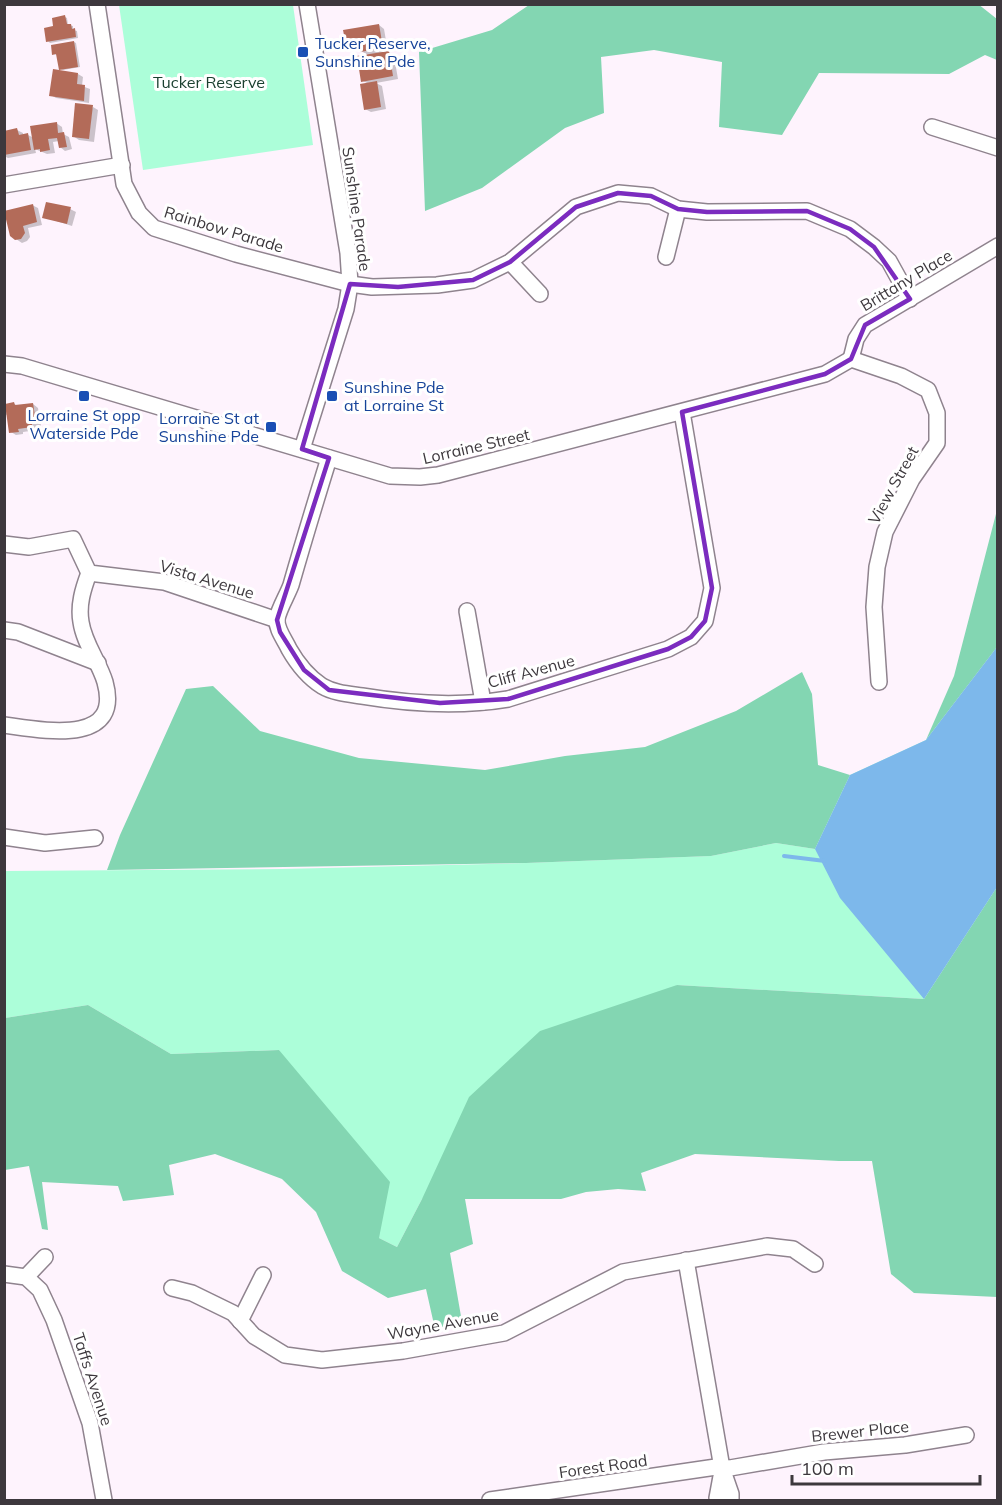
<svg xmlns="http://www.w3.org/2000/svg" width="1002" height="1505" font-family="Mulish,sans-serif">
  <rect width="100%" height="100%" fill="#fef3fd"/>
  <g fill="#acfed9">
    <polygon points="119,5 293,5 313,145 143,170"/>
    <polygon points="997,647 997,887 924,999 677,985 422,1199 397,1247 379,1238 279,1050 171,1054 88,1005 5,1018 5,871 282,869 526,863 711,856 776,843 815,849 850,775 926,740"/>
  </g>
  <g fill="#83d6b2">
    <polygon points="978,4 997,19 997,60 985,55 949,74 819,73 782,135 719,127 722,62 654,50 601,57 604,113 565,128 482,188 425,211 419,52 492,30 529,5"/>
    <polygon points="997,510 997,647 926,740 954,676"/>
    <polygon points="802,672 812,694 818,765 850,775 815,849 776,843 711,856 526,863 107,870 120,835 186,689 213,686 260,731 359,758 485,770 565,756 645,747 736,711"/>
    <polygon points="997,887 997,1297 914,1293 891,1274 872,1161 839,1161 695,1154 641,1173 646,1191 618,1189 586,1192 561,1199 465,1199 473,1244 450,1253 462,1322 435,1329 426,1289 388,1298 342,1271 316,1212 282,1179 215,1154 169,1165 174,1195 123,1201 118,1186 42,1182 48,1230 42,1229 29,1166 5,1170 5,1018 88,1005 171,1054 279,1050 390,1182 379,1238 397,1247 422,1199 469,1097 540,1031 677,985 924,999"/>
  </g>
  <polygon fill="#7db8eb" points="997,647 997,887 924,999 840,898 815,849 850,775 926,740"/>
  <g fill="#0003">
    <polygon points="65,17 67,18 68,25 73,26 73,30 77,31 78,38 50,43 48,41 55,28"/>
    <polygon points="379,25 384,29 388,52 394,56 398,79 376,83 382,86 386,109 371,112 365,109 369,84 363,81 370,56 361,51 359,41 352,43 346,39"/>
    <polygon points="74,42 76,43 80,67 63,70 60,69 58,55 53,54"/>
    <polygon points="78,74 83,77 82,86 90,89 89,103 56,98 51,95"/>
    <polygon points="93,107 98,110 94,142 79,140 73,136"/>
    <polygon points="56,123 62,127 63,134 69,137 72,149 65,151 60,147 59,141 53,142 55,153 47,154 35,149 36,153 8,158 4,156 4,140 17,130 23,133 23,136 28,135 34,138"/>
    <polygon points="32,205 38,208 42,225 28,228 30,237 27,241 22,243 16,239"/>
    <polygon points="70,209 76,212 72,226 44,217"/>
    <polygon points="4,402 6,405 14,404 19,406 33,404 38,408 41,426 37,426 37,430 23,432 23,434 16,435 11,432 8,416 4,413"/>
  </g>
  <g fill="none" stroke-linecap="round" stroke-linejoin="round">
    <polyline stroke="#7db8eb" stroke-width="4" points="784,856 825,861"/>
  </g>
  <g fill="#b36b59">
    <polygon points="65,15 67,24 71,24 72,29 75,28 76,37 46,42 44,28 53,26 52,18"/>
    <polygon points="379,24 383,48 360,52 357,38 345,40 343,30"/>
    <polygon points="74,41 78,67 59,70 56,54 52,55 51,45"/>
    <polygon points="389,51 393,76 361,82 357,56"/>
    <polygon points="53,69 78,73 77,84 85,85 84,101 49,96"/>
    <polygon points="377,81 381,107 364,110 360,84"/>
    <polygon points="75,103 93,105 89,139 72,137"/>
    <polygon points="57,122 58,133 64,132 67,147 59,148 57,138 48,139 50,150 40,152 40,149 34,150 30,126"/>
    <polygon points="17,128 19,135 28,133 31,150 4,155 4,131"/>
    <polygon points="46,202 71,207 67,224 42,218"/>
    <polygon points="33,204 37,222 23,226 25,233 21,239 15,240 10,236 4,211"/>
    <polygon points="14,402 15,405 33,403 36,423 32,424 32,427 18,429 19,432 9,433 5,404"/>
  </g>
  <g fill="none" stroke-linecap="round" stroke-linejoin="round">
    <g stroke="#8f838e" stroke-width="18">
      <g id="minor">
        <polyline points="97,4 124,184 139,213 154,228 236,254 350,284 372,287 437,285 473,280 510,262 576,207 618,193 651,196 678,209 707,212 807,211 850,229 874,247 889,261 910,299"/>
        <polyline points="932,127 998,148"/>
        <polyline points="4,185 122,165"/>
        <polyline points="666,257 678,209"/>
        <polyline points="510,262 540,294"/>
        <polyline points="851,359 901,376 928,390 937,413 937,443 912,479 885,532 877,567 874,607 879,682"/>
        <polyline points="851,359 856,339 865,325 998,246"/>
        <polyline points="4,364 22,366 390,476 420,477 438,475 825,374 851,359"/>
        <polyline points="302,449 346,309 350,284 348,253 307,4"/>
        <path d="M329 458C316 500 303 543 291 585 287 596 279 608 277 619 276 629 285 640 289 649 297 663 308 677 322 686 334 693 348 694 362 696 410 704 460 707 508 699L668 649 691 637 705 621 712 588 682 412"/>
        <polyline points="4,544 29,547 73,539 89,573 164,582 277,620"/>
        <polyline points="467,611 483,702"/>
        <polyline points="4,630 18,632 98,663"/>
        <path d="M4 725C41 730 123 747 105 682 99 662 84 643 81 622 78 605 83 589 89 573"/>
        <polyline points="4,837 45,843 95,838"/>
        <polyline points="686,1260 722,1468 731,1494 731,1500"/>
        <polyline points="4,1274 26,1277 40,1290 54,1320 90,1423 104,1500"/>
        <polyline points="26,1277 45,1257"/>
        <polyline points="172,1288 192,1293 233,1313 254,1336 285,1355 322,1360 403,1351 504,1333 623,1272 767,1246 793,1249 815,1264"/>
        <polyline points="240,1321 263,1275"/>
        <polyline points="717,1498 722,1471"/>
        <polyline points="490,1500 716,1467 730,1468 824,1452 905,1445 966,1435"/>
      </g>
    </g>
    <use href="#minor" stroke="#fff" stroke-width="15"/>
  </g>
  <path fill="none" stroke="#7b2cbf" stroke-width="4.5" stroke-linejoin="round" d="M618 193 651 196 678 209 707 212 807 211 850 229 874 247 910 299 865 325 851 359 825 374 682 412 712 588 705 621 691 637 668 649 508 699 440 703 329 690 304 670 280 632 277 620 329 458 302 449 350 284 398 287 473 280 510 262 576 207Z"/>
  <g fill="#1a4fb4" stroke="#fff" stroke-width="2">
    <rect x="297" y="46" width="12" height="12" rx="3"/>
    <rect x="78" y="390" width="12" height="12" rx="3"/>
    <rect x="326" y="390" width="12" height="12" rx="3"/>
    <rect x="265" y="421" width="12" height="12" rx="3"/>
  </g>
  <g text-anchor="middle" stroke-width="6" stroke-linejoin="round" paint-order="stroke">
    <g font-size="16" fill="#164399" stroke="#fff" text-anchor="start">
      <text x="315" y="49">Tucker Reserve,<tspan x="315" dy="18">Sunshine Pde</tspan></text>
      <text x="344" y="393">Sunshine Pde<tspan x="344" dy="18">at Lorraine St</tspan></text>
      <text x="84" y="421" text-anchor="middle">Lorraine St opp<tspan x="84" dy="18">Waterside Pde</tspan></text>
      <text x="259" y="424" text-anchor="end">Lorraine St at<tspan x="259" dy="18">Sunshine Pde</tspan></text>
    </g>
    <g font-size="16" fill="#1b4030" stroke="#fff">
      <text x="209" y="88">Tucker Reserve</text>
    </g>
    <g font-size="16" fill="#3d383d" stroke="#fff">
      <text transform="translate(357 209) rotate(82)" y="6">Sunshine Parade</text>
      <text transform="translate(224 229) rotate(17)" y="6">Rainbow Parade</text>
      <text transform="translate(906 280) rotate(-31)" y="6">Brittany Place</text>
      <text transform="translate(476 446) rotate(-13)" y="6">Lorraine Street</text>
      <text transform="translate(893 485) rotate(-61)" y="6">View Street</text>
      <text transform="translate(207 579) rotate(17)" y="6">Vista Avenue</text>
      <text transform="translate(531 671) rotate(-15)" y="6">Cliff Avenue</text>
      <text transform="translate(443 1324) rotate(-10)" y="6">Wayne Avenue</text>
      <text transform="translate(93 1379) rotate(72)" y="6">Taffs Avenue</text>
      <text transform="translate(860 1431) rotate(-6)" y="6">Brewer Place</text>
      <text transform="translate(603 1466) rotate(-8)" y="6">Forest Road</text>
    </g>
  </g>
  <rect width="1002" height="1505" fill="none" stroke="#3d383d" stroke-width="12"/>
  <path d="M792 1475v9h188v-9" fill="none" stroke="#3d383d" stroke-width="3"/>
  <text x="801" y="1475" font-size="18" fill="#3d383d" stroke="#ffffff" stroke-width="4.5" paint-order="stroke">100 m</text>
</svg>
